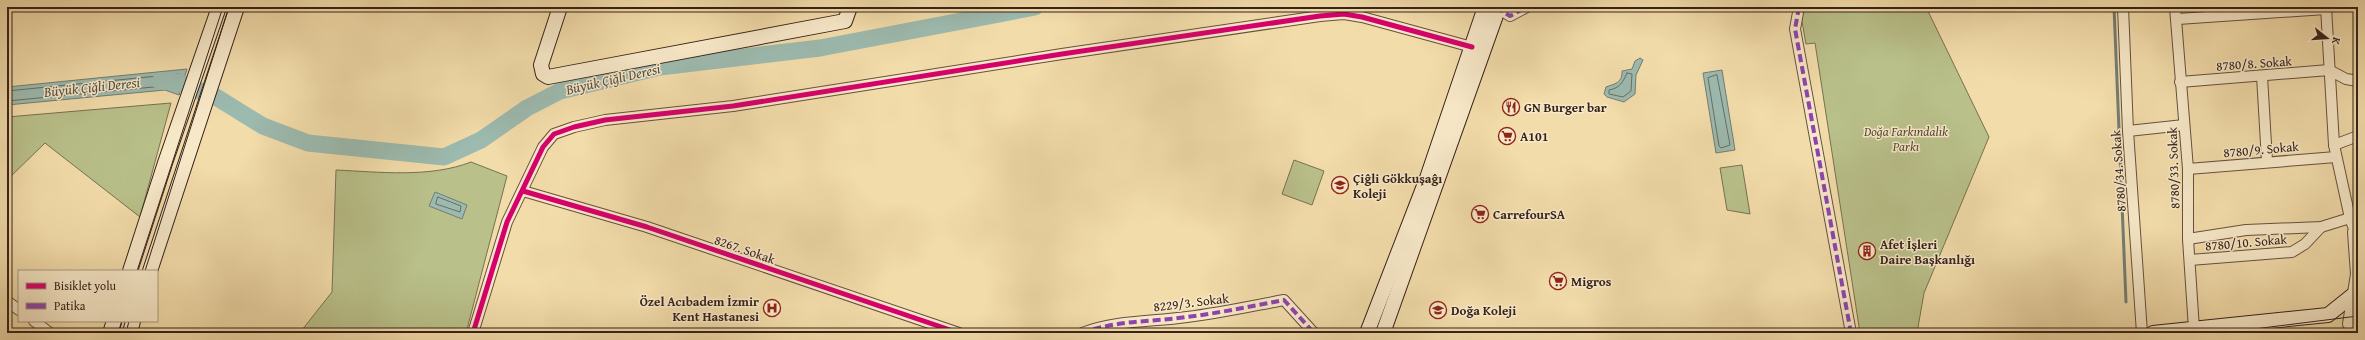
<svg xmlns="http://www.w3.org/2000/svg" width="2365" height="340" font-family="'Gentium Book Plus',serif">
  <rect width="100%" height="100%" fill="#f2dcaa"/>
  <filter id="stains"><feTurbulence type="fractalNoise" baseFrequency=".005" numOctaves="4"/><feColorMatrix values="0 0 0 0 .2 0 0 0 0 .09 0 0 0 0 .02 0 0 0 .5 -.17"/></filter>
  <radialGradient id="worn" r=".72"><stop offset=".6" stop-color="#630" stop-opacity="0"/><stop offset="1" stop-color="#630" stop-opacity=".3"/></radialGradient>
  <g fill="#b9c08a" stroke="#787152">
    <polygon points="1808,7 1926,7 1989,137 1924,293 1917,333 1860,333 1815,43 1806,44 1801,16"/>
    <polygon points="171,103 140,217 45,143 7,180 7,117"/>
    <polygon points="1294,160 1324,171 1312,205 1282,194"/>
    <path d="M471 162 507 176 466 333H306L302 330 332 292 336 170C379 172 430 178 471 162Z"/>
    <polygon points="1742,165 1750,214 1727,210 1720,168"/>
  </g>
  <g fill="#9cbaaf" stroke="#737d73">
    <path d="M1640 58 1643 60 1636 75 1635 94 1624 102 1607 97 1604 94 1606 87C1614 84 1623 83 1622 71L1632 69 1635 61Z"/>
    <polygon points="187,69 179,95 165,90 7,105 7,87"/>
    <polygon points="1722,70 1735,150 1716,153 1703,73"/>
    <polygon points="435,192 467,205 462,219 429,206"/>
  </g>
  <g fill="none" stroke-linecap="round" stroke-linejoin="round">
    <g stroke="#696e64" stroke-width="1">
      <path d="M1627 73 1632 74 1631 91 1623 97 1609 94V90C1620 88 1623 82 1627 73Z"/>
      <polygon points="1717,75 1730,145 1721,148 1719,146 1708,78"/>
      <polyline points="7,91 178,74 181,75 176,89 164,86 7,101"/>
      <polygon points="438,197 461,206 460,212 436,204"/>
    </g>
    <polyline stroke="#737d73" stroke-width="3" points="2114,7 2126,302"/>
    <polyline stroke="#9cbaaf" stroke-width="17" points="160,81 177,82 216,97 263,126 308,143 444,157 481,140 527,108 560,91 660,67 820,48 1035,7"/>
    <g stroke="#65503e" stroke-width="12">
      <g id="street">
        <polyline points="1496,7 1510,16 1527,7"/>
        <polyline points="1799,7 1795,29 1851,333"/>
        <polyline points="2123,7 2128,131 2142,333"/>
        <polyline points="2175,7 2188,169 2188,239 2194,329"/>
        <polyline points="2326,7 2334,145 2350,218 2358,240"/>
        <polyline points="2178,19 2326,9"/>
        <polyline points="2262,76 2267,161"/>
        <polyline points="2180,82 2329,70 2346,79 2358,81"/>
        <polyline points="2128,131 2184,125"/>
        <polyline points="2334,145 2358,136"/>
        <polyline points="2188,169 2336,157"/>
        <polyline points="523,191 647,227 959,333"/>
        <polyline points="2353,232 2356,274 2348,324 2358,333"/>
        <polyline points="2188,239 2246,230 2321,227 2350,218"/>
        <polyline points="2190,260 2292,252 2305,244 2321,227"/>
        <polyline points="7,301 19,310"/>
        <polyline points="34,321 50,333"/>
        <polyline points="473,333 507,222 543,147 554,134 574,127 605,120 733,106 1062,54 1320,16 1344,14 1362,17 1472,47"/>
        <path d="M1082 333C1117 320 1151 322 1187 317 1220 313 1252 306 1284 300L1314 333"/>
      </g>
    </g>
    <g stroke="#36221a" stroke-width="16">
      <g id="secondary">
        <polyline points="560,7 541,65 543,74 548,77 845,21 850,7"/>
        <polyline points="130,271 165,163 219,7"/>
        <polyline points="150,271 237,7"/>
        <polyline points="110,333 114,321"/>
        <polyline points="130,333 133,321"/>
        <polyline points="1367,333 1427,178 1485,7"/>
        <polyline points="1383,333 1499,7"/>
        <polyline points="2153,333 2328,315 2358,291"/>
      </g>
    </g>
    <use href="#street" stroke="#f7e8c8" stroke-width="10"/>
    <use href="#secondary" stroke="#f7e8c8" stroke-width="14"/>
    <g stroke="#36221a" stroke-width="1">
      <polyline points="137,271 223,7"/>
      <polyline points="145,271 229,7"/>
      <polyline points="119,333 122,321"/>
      <polyline points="126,333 129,321"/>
      <polyline points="2222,333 2358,316"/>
    </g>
    <g stroke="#8e44ad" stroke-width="4" stroke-dasharray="8 4" stroke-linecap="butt">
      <polyline points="1496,7 1510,16 1527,7"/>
      <polyline points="1799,7 1795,29 1851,333"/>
      <path d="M1082 333C1117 320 1151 322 1187 317 1220 313 1252 306 1284 300L1314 333"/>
    </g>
    <g stroke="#f7e8c8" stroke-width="8">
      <g id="cycleway">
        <polyline points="523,191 647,227 959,333"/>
        <polyline points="473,333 507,222 543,147 554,134 574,127 605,120 733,106 1062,54 1320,16 1344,14 1362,17 1472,47"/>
      </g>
    </g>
    <use href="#cycleway" stroke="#d6006c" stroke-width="5"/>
  </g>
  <defs>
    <g id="restaurant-ring" transform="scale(0.9)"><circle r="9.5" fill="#f7e8c8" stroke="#8f2418" stroke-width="1.5"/><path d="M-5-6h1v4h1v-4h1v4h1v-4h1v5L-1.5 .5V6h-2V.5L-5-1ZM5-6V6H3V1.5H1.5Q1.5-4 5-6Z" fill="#8f2418"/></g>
    <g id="supermarket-ring" transform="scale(0.9)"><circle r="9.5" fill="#f7e8c8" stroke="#8f2418" stroke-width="1.5"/><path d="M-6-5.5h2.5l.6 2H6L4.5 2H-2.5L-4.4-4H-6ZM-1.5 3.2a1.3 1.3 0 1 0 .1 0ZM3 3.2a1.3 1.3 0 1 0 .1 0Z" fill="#8f2418"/></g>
    <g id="school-ring" transform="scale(0.9)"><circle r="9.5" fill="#f7e8c8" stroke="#8f2418" stroke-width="1.5"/><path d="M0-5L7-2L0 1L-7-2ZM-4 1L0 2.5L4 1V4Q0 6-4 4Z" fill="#8f2418"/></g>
    <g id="building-ring" transform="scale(0.9)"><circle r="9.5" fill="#f7e8c8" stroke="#8f2418" stroke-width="1.5"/><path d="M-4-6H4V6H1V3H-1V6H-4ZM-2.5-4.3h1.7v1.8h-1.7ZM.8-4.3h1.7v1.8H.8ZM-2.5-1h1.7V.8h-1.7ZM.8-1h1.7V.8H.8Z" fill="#8f2418"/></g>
    <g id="hospital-ring" transform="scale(0.9)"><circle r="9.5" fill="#f7e8c8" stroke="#8f2418" stroke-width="1.5"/><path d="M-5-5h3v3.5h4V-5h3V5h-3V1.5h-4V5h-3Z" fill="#8f2418"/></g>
  </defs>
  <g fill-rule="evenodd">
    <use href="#restaurant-ring" x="1511" y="107"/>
    <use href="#supermarket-ring" x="1507" y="136"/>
    <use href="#school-ring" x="1340" y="185"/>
    <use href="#supermarket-ring" x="1480" y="214"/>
    <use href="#building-ring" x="1867" y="251"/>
    <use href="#supermarket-ring" x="1558" y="281"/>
    <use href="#hospital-ring" x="772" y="308"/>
    <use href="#school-ring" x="1438" y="310"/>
  </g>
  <g text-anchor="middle" stroke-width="3" stroke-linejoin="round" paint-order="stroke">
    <g font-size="13" fill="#36221a" stroke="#f7e8c8">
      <text transform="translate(2254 63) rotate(-4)" y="5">8780/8. Sokak</text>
      <text transform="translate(2261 149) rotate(-5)" y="5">8780/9. Sokak</text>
      <text transform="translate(2173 168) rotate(-92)" y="5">8780/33. Sokak</text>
      <text transform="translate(2118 171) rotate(-94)" y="5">8780/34. Sokak</text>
      <text transform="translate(2246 242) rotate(-5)" y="5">8780/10. Sokak</text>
      <text transform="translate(745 249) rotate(19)" y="5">8267. Sokak</text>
      <text transform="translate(1191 302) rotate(-7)" y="5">8229/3. Sokak</text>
    </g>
    <g font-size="13" font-weight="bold" fill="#36221a" stroke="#f7e8c8" text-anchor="start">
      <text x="1524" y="112">GN Burger bar</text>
      <text x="1520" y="141">A101</text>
      <text x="1353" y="183">Çiĝli Gökkuşaĝı<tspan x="1353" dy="15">Koleji</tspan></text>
      <text x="1493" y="219">CarrefourSA</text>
      <text x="1880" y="249">Afet İşleri<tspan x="1880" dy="15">Daire Başkanlığı</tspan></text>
      <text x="1571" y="286">Migros</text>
      <text x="759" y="306" text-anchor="end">Özel Acıbadem İzmir<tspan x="759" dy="15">Kent Hastanesi</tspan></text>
      <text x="1451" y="315">Doğa Koleji</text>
    </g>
    <g font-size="13" font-style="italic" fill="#574a36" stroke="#f7e8c8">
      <text x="1906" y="136">Doğa Farkındalık<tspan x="1906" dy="15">Parkı</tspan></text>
    </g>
    <g font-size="14" font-style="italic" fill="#555047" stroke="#f7e8c8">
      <text transform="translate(613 79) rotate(-13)" y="5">Büyük Çiğli Deresi</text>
      <text transform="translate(92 87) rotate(-6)" y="5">Büyük Çiğli Deresi</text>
    </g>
  </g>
  <rect width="2365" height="340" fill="none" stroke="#f2dcaa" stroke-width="24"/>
  <rect x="8" y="8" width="2349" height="324" fill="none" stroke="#36221a" stroke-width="2"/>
  <rect x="12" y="12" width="2341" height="316" fill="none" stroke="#36221a"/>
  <rect x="18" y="270" width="140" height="52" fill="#f7e8c8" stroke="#aa9982"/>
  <rect x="26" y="283" width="20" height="6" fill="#d6006c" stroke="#aa9982"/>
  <text x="54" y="290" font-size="12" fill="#36221a">Bisiklet yolu</text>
  <rect x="26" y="303" width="20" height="6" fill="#8e44ad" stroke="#aa9982"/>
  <text x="54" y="310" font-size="12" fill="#36221a">Patika</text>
  <g transform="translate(2327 38) rotate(107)" stroke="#f7e8c8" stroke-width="3" paint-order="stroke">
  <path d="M0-3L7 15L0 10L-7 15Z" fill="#36221a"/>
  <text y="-6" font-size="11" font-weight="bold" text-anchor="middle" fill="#36221a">K</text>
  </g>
  <rect width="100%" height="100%" filter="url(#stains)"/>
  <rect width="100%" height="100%" fill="url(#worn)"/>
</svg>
